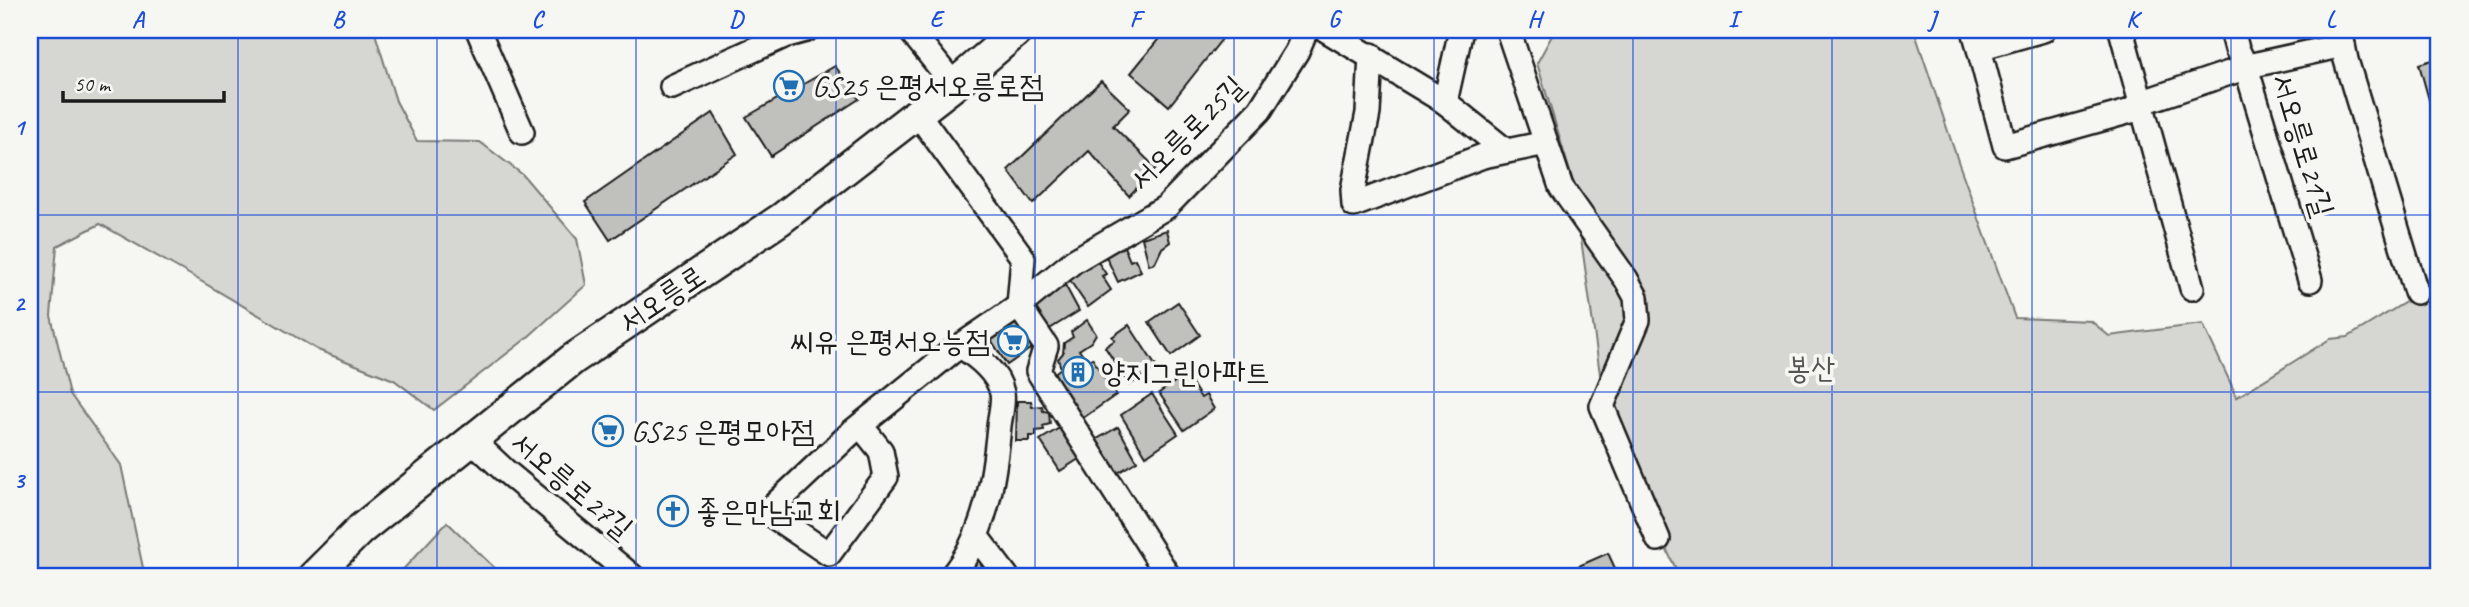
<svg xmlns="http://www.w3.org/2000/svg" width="2469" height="607" font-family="Caveat,'Poor Story',sans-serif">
  <rect width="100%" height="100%" fill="#f6f6f2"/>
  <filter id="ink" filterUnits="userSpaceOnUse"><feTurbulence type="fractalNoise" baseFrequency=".0143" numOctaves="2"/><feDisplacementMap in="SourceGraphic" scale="14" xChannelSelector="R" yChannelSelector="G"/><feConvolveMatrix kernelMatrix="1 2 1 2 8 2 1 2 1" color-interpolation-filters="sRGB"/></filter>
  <g filter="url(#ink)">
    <g fill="#d6d6d2" stroke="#797977" stroke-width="2">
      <polygon points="30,30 374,30 396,101 417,141 480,142 523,175 577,239 586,285 527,338 434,410 394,380 318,350 187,273 100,224 57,246 51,316 70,394 121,465 145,577 30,577"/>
      <polygon points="1555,30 1914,30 1959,164 2015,318 2091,321 2109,336 2203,324 2237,397 2330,339 2348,337 2427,289 2439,286 2439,577 1680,577 1608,431 1573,182 1537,63"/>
      <polygon points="447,522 504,577 396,577"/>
    </g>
    <g fill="#c0c0bd" stroke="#1c1c1c" stroke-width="2">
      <polygon points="1166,30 1229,30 1169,106 1131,73"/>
      <polygon points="2439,58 2439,136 2419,64"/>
      <polygon points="835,66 859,99 771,156 746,117"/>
      <polygon points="1101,81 1130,109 1113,126 1156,168 1129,196 1089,151 1033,204 1008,170"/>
      <polygon points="713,113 737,154 610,240 585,202"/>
      <polygon points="1167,230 1170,242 1162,248 1155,263 1149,265 1142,238"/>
      <polygon points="1122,242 1130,261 1135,259 1141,271 1118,282 1103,250"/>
      <polygon points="1096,259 1106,274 1102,276 1111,290 1088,307 1069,279"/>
      <polygon points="1064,283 1079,311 1043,333 1030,304"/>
      <polygon points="1178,302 1200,335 1171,356 1149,322"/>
      <polygon points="1019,319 1037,344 1007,365 990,338"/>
      <polygon points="1087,320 1096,334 1091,342 1079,350 1087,361 1092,358 1116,395 1080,420 1051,376 1061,368 1058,359 1063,353 1064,343 1073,337 1071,332"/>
      <polygon points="1129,325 1157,368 1129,385 1105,347 1115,340 1112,337"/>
      <polygon points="1186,374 1201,398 1206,395 1214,409 1184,430 1159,393"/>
      <polygon points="1152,394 1178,434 1146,456 1121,415"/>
      <polygon points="1017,401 1031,401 1032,407 1042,406 1043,411 1049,412 1050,424 1043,426 1044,430 1036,431 1036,436 1029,436 1029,441 1016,441"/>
      <polygon points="1066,424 1085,455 1060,471 1040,440"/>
      <polygon points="1118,427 1137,461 1111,477 1092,442"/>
      <polygon points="1608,553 1619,577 1554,577"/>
      <polygon points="978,554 998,577 958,577"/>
    </g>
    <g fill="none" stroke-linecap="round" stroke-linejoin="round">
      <g stroke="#1c1c1c" stroke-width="28">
        <g id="minor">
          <polyline points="478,30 522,132"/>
          <polyline points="910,30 954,85"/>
          <polyline points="1326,30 1445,102 1506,151"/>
          <polyline points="1508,30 1561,187 1626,279 1636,297 1638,320 1602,406 1658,539"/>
          <polyline points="1974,30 2005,146 2131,111 2140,103 2253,65 2343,45"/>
          <polyline points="2121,30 2192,288"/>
          <polyline points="2232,30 2237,49 2246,67 2310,280"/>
          <polyline points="2340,30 2346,60 2416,292"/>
          <polyline points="1979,48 2043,30"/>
          <polyline points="1371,55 1368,113 1353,190 1354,205 1483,156 1546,143"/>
          <polyline points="672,87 784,36 806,30"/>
          <polyline points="1445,102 1461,30"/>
          <polyline points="918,114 1023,258 1019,306 1046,346 1038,371 1169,577"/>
          <polyline points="861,426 881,451 886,477 829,554 767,512 852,432 950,353 1019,306 1074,261 1166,207 1260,110 1297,51 1306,30"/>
          <polyline points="472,440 504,470 633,577"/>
          <polyline points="976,536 1007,577"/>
          <path d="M951 577C986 535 994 479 999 426 1000 416 1004 402 1002 393 998 372 977 357 961 346"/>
        </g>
      </g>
      <g stroke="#1c1c1c" stroke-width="35">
        <polyline id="major" points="313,577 361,529 573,359 781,219 954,85 1018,30"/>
      </g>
      <use href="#minor" stroke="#f6f6f2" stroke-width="23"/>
      <use href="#major" stroke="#f6f6f2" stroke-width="30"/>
    </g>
  </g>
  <path fill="none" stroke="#1d4ed8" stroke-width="2" stroke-opacity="0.55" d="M238 30V577M437 30V577M636 30V577M836 30V577M1035 30V577M1234 30V577M1434 30V577M1633 30V577M1832 30V577M2032 30V577M2231 30V577M30 215H2439M30 392H2439"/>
  <defs>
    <g id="supermarket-ring" transform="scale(1.575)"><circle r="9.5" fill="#f6f6f2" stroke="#1f6fb2" stroke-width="1.5"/><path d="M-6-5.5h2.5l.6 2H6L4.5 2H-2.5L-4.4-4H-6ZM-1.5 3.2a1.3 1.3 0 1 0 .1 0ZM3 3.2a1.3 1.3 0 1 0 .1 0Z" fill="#1f6fb2"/></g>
    <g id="building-ring" transform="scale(1.575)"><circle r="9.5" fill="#f6f6f2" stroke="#1f6fb2" stroke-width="1.5"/><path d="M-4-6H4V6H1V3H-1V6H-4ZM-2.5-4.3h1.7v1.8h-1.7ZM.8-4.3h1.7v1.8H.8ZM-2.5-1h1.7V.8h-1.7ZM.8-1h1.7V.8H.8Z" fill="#1f6fb2"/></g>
    <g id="church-ring" transform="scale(1.575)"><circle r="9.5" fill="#f6f6f2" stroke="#1f6fb2" stroke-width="1.5"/><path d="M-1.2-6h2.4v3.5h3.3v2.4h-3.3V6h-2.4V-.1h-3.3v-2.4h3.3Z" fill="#1f6fb2"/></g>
  </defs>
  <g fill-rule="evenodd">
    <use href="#supermarket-ring" x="789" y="86"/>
    <use href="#supermarket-ring" x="1013" y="341"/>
    <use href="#building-ring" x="1078" y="372"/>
    <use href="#supermarket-ring" x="608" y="431"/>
    <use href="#church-ring" x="673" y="511"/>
  </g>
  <g text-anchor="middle" stroke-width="7" stroke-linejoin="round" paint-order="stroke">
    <g font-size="30" fill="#1c1c1c" stroke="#f6f6f2" text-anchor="start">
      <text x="812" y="96">GS25 은평서오릉로점</text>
      <text x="990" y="351" text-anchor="end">씨유 은평서오능점</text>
      <text x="1101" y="382">양지그린아파트</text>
      <text x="631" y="441">GS25 은평모아점</text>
      <text x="696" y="521">좋은만남교회</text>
    </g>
    <g font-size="30" fill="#1c1c1c" stroke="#f6f6f2">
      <text transform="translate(1187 133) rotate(-45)" y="10">서오릉로25길</text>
      <text transform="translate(2303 145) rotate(73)" y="10">서오릉로21길</text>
      <text transform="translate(662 299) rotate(-34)" y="10">서오릉로</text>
      <text transform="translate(572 485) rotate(40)" y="10">서오릉로27길</text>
    </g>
    <g font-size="30" fill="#545453" stroke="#f6f6f2">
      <text x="1811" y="378">봉산</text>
    </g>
  </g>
  <rect width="2469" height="607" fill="none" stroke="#f6f6f2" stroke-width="77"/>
  <path d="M63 91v10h161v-10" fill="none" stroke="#1c1c1c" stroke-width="3.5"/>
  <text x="74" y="91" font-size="21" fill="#1c1c1c" stroke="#f6f6f2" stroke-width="5" paint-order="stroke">50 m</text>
  <rect x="38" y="38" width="2392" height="530" fill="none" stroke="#1d4ed8" stroke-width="2.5"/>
  <g font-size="23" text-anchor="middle" font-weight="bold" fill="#1d4ed8">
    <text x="138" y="27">A</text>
    <text x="338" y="27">B</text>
    <text x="537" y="27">C</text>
    <text x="736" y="27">D</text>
    <text x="936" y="27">E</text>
    <text x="1135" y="27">F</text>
    <text x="1334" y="27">G</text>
    <text x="1534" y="27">H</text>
    <text x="1733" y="27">I</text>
    <text x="1932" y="27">J</text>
    <text x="2132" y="27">K</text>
    <text x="2331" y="27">L</text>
    <text x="19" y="135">1</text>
    <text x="19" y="311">2</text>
    <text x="19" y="488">3</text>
  </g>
</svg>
